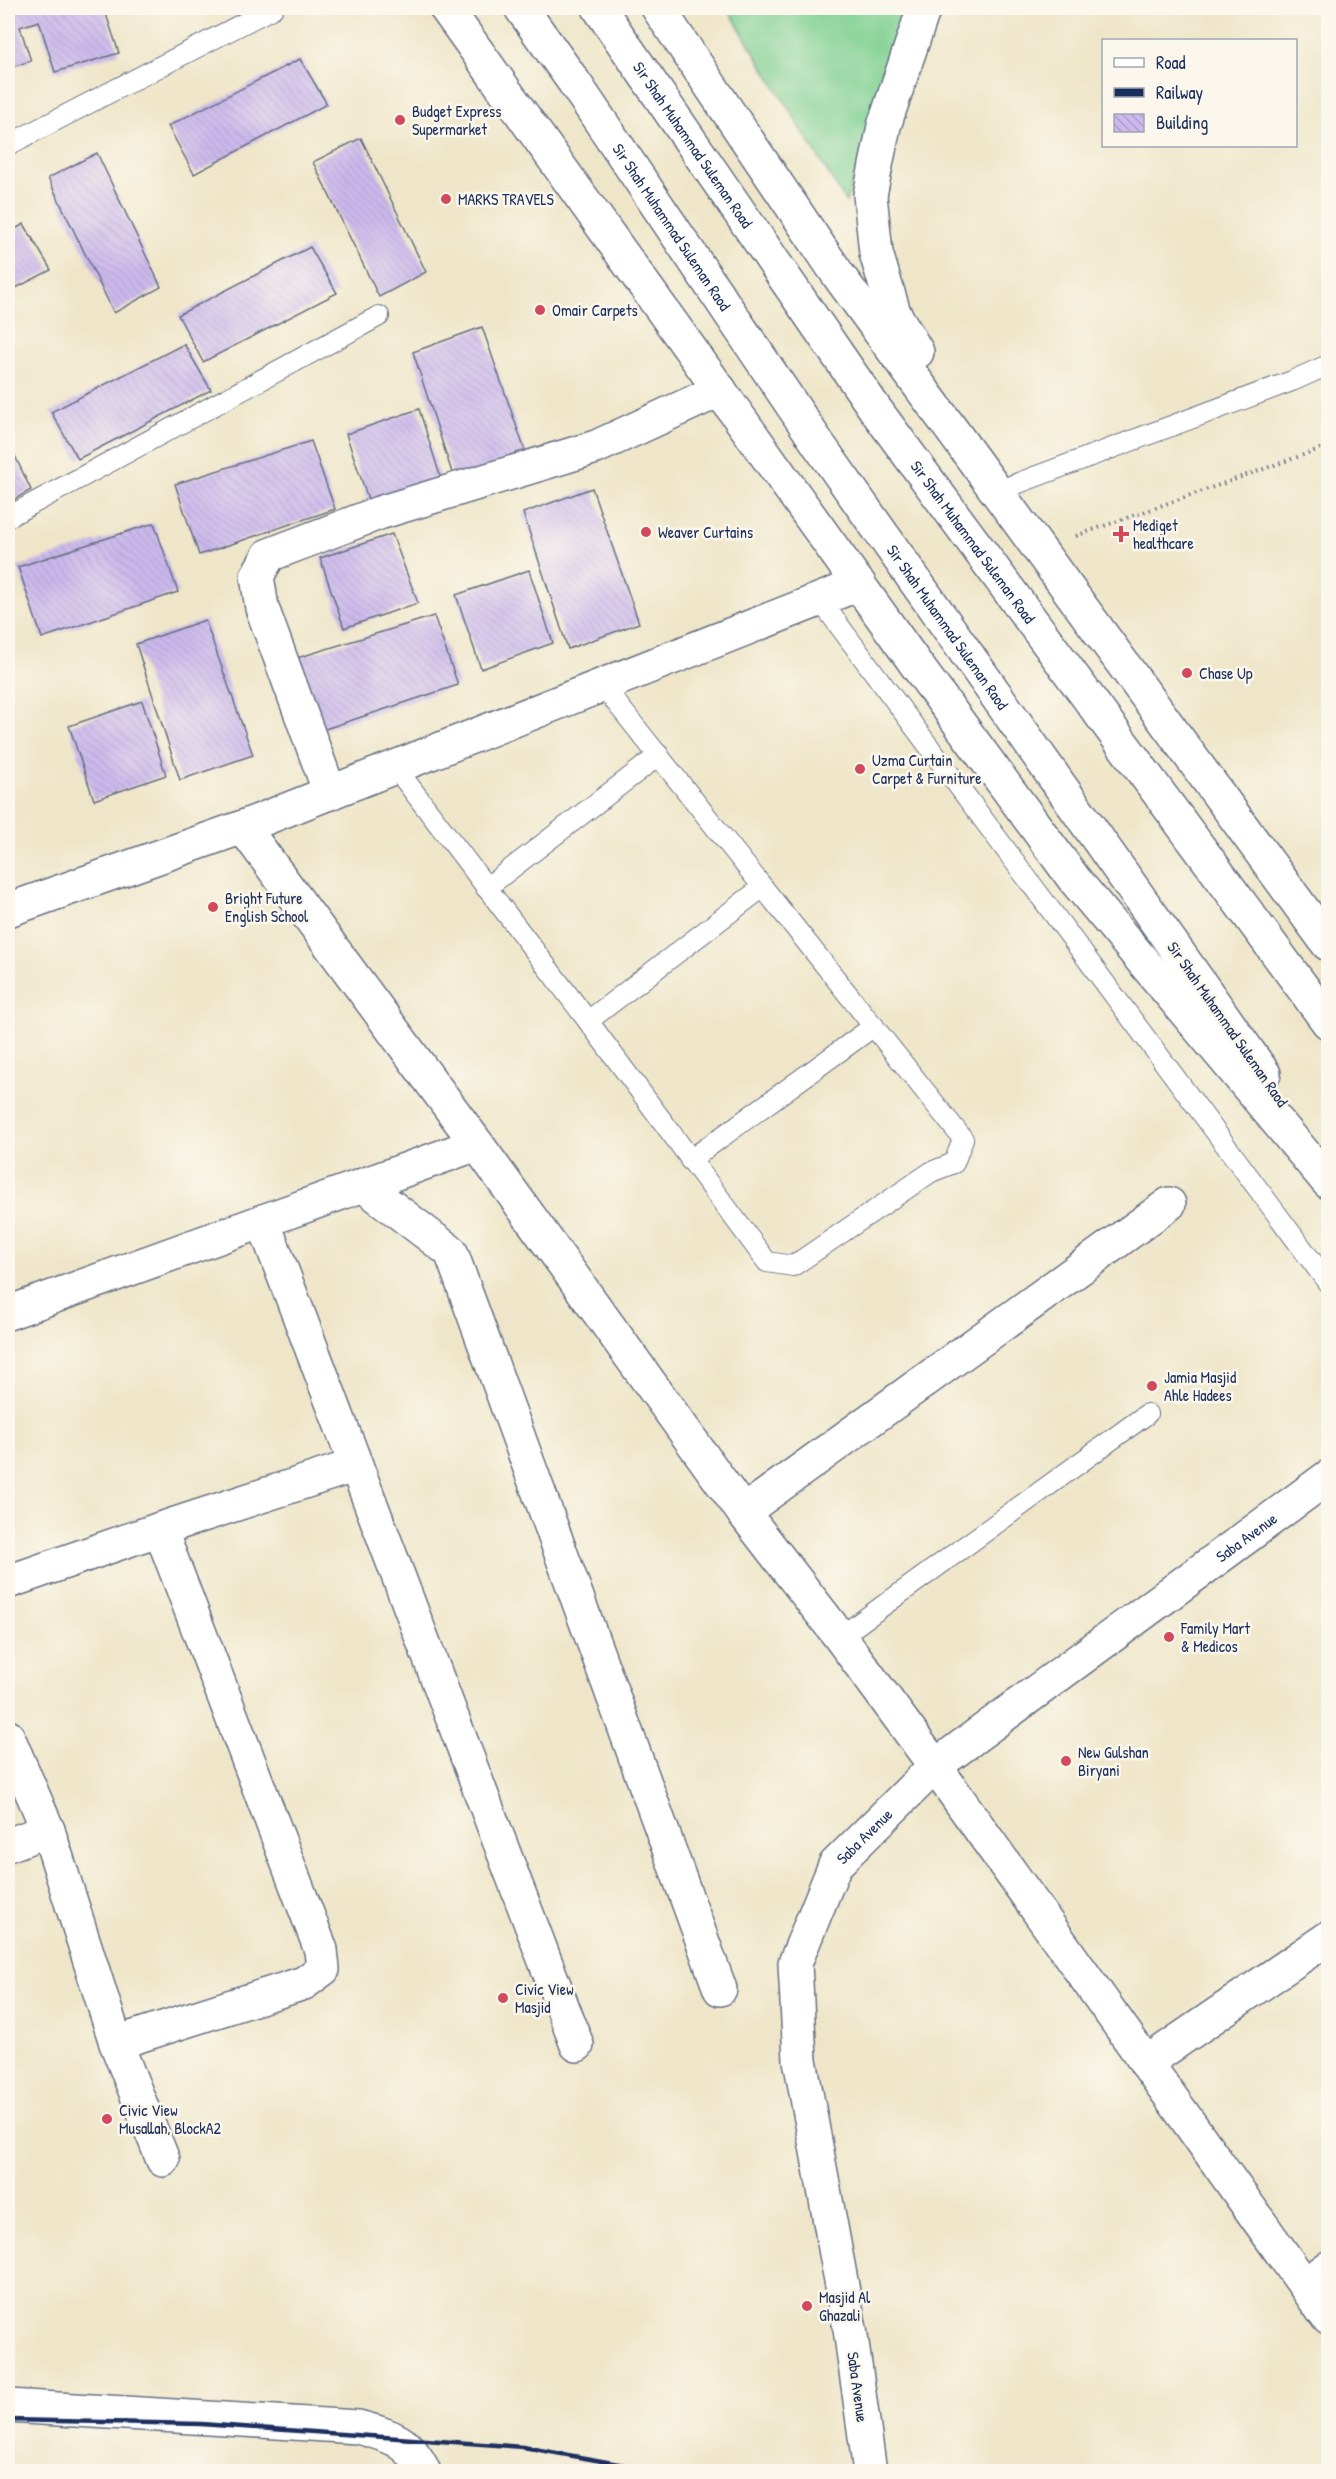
<svg xmlns="http://www.w3.org/2000/svg" width="1336" height="2479" font-family="'Patrick Hand',sans-serif">
  <defs>
    <pattern id="building-back-hatch" width="6" height="6" patternUnits="userSpaceOnUse" patternTransform="scale(1.5)"><rect width="6" height="6" fill="#ccb9ec"/><path d="M-1 5l2 2M0 0l6 6M5-1l2 2" fill="none" stroke="#af9fcd"/></pattern>
  </defs>
  <rect width="100%" height="100%" fill="#fbf7ec"/>
  <filter id="ink" filterUnits="userSpaceOnUse"><feTurbulence type="fractalNoise" baseFrequency=".0167" numOctaves="2"/><feDisplacementMap in="SourceGraphic" scale="12" xChannelSelector="R" yChannelSelector="G"/><feConvolveMatrix kernelMatrix="1 2 1 2 8 2 1 2 1" color-interpolation-filters="sRGB"/></filter>
  <filter id="wash" filterUnits="userSpaceOnUse"><feTurbulence type="fractalNoise" baseFrequency=".008" numOctaves="4" result="noise"/><feDisplacementMap in="SourceGraphic" scale="24" xChannelSelector="R" yChannelSelector="G"/><feGaussianBlur stdDeviation="1.35" result="paint"/><feColorMatrix in="noise" values="0 0 0 0 0 0 0 0 0 0 0 0 0 0 0 0 0 1.4 0 .05"/><feComposite in="paint" operator="in"/></filter>
  <g filter="url(#wash)">
    <rect width="100%" height="100%" fill="#efe6c9"/>
    <polygon fill="#7dcf90" stroke="#4c7f77" stroke-width="1.5" points="727,8 908,8 846,202"/>
    <g id="blocks">
      <g fill="url(#building-back-hatch)">
        <polygon points="8,8 104,8 119,53 55,72 39,21 20,27 31,61 8,68"/>
        <polygon points="300,59 327,104 194,174 168,126"/>
        <polygon points="361,138 426,272 379,297 313,162"/>
        <polygon points="97,153 161,287 114,313 48,178"/>
        <polygon points="24,224 51,270 8,292 8,233"/>
        <polygon points="310,247 337,293 203,362 178,315"/>
        <polygon points="482,327 529,462 457,488 413,352"/>
        <polygon points="184,344 211,390 78,459 51,412"/>
        <polygon points="419,409 442,482 371,508 346,434"/>
        <polygon points="8,441 31,490 8,503"/>
        <polygon points="311,441 335,509 199,555 175,484"/>
        <polygon points="592,488 639,623 568,649 523,513"/>
        <polygon points="154,523 178,592 42,638 18,567"/>
        <polygon points="392,534 418,603 344,628 320,558"/>
        <polygon points="529,570 553,643 481,669 456,595"/>
        <polygon points="434,616 458,685 322,730 297,658"/>
        <polygon points="205,620 253,755 180,780 136,644"/>
        <polygon points="142,701 166,775 94,800 69,726"/>
      </g>
    </g>
  </g>
  <g filter="url(#ink)">
    <use href="#blocks" fill-opacity="0" stroke="#656f83" stroke-width="1.5"/>
    <g fill="none" stroke-linecap="round" stroke-linejoin="round">
      <g stroke="#656f83" stroke-width="22">
        <g id="service">
          <polyline points="8,145 273,8"/>
          <polyline points="997,491 1292,381 1328,365"/>
          <polyline points="8,517 379,316"/>
          <polyline points="820,600 1328,1283"/>
          <polyline points="395,767 588,1021 767,1262 793,1266 931,1172 954,1163 963,1139 603,686"/>
          <polyline points="486,888 659,755"/>
          <polyline points="588,1021 763,887"/>
          <polyline points="690,1160 874,1026"/>
          <polyline points="840,1637 1147,1414"/>
        </g>
      </g>
      <g stroke="#656f83" stroke-width="36">
        <g id="minor">
          <polyline points="330,793 262,608 257,576 269,555 379,513 596,447 720,390"/>
          <polyline points="243,827 477,1144 743,1512 840,1637 935,1766 1328,2318"/>
          <polyline points="8,910 243,827 859,584"/>
          <polyline points="363,1185 451,1252 720,1989"/>
          <polyline points="263,1221 577,2045"/>
          <polyline points="8,1313 477,1144"/>
          <polyline points="743,1512 1169,1204"/>
          <polyline points="8,1582 160,1529 356,1465"/>
          <polyline points="8,1737 48,1830 116,2043 163,2160"/>
          <polyline points="8,1845 48,1830"/>
          <polyline points="116,2043 304,1983 323,1969 321,1950 160,1529"/>
          <polyline points="1146,2063 1328,1938"/>
          <polyline points="1305,2285 1328,2268"/>
          <path d="M8 2406 358 2427C388 2435 410 2440 424 2472"/>
        </g>
      </g>
      <g stroke="#656f83" stroke-width="36">
        <g id="secondary">
          <path id="s1" d="M870 2472 850 2329 800 2060 795 1963 835 1865 935 1766 1328 1477"/>
        </g>
      </g>
      <g stroke="#656f83" stroke-width="36">
        <g id="trunk">
          <polyline points="446,8 915,663 1074,879 1328,1182"/>
          <path id="s2" d="M521 8 574 82 819 445 1264 1074"/>
          <path id="s3" d="M599 8 875 409 1328 1022"/>
          <polyline points="658,8 839,276 1328,944"/>
          <polyline points="917,352 894,313 876,253 870,195 884,126 924,8"/>
        </g>
      </g>
      <polyline stroke="#656f83" stroke-width="4" stroke-dasharray="1.5 4.5" stroke-linecap="butt" points="1076,536 1328,446"/>
      <use href="#service" stroke="#fff" stroke-width="20"/>
      <use href="#minor" stroke="#fff" stroke-width="33"/>
      <use href="#secondary" stroke="#fff" stroke-width="33"/>
      <use href="#trunk" stroke="#fff" stroke-width="33"/>
      <polyline stroke="#1b2f5e" stroke-width="4.5" points="8,2420 201,2424 523,2447 663,2472"/>
    </g>
  </g>
  <g fill="#d1495b" stroke="#fbf7ec" stroke-width="2">
    <circle cx="400" cy="120" r="6"/>
    <circle cx="446" cy="199" r="6"/>
    <circle cx="540" cy="310" r="6"/>
    <circle cx="646" cy="532" r="6"/>
    <path d="M1118 525h6v6h6v6h-6v6h-6v-6h-6v-6h6z"/>
    <circle cx="1187" cy="673" r="6"/>
    <circle cx="860" cy="769" r="6"/>
    <circle cx="213" cy="907" r="6"/>
    <circle cx="1152" cy="1386" r="6"/>
    <circle cx="1169" cy="1637" r="6"/>
    <circle cx="1066" cy="1761" r="6"/>
    <circle cx="503" cy="1998" r="6"/>
    <circle cx="107" cy="2119" r="6"/>
    <circle cx="807" cy="2306" r="6"/>
  </g>
  <g text-anchor="middle" stroke-width="5" stroke-linejoin="round" paint-order="stroke">
    <g font-size="16" fill="#1b2f5e" stroke="#fbf7ec" text-anchor="start">
      <text x="412" y="117">Budget Express<tspan x="412" dy="18">Supermarket</tspan></text>
      <text x="458" y="205">MARKS TRAVELS</text>
      <text x="552" y="316">Omair Carpets</text>
      <text x="1133" y="531">Mediget<tspan x="1133" dy="18">healthcare</tspan></text>
      <text x="658" y="538">Weaver Curtains</text>
      <text x="1199" y="679">Chase Up</text>
      <text x="872" y="766">Uzma Curtain<tspan x="872" dy="18">Carpet &amp; Furniture</tspan></text>
      <text x="225" y="904">Bright Future<tspan x="225" dy="18">English School</tspan></text>
      <text x="1164" y="1383">Jamia Masjid<tspan x="1164" dy="18">Ahle Hadees</tspan></text>
      <text x="1181" y="1634">Family Mart<tspan x="1181" dy="18">&amp; Medicos</tspan></text>
      <text x="1078" y="1758">New Gulshan<tspan x="1078" dy="18">Biryani</tspan></text>
      <text x="515" y="1995">Civic View<tspan x="515" dy="18">Masjid</tspan></text>
      <text x="119" y="2116">Civic View<tspan x="119" dy="18">Musallah, BlockA2</tspan></text>
      <text x="819" y="2303">Masjid Al<tspan x="819" dy="18">Ghazali</tspan></text>
    </g>
    <g font-size="16" fill="#1b2f5e" stroke="#fbf7ec">
      <text dy="6" stroke="none"><textPath href="#s3" startOffset="166">Sir Shah Muhammad Suleman Road</textPath></text>
      <text dy="6" stroke="none"><textPath href="#s2" startOffset="266">Sir Shah Muhammad Suleman Raod</textPath></text>
      <text dy="6" stroke="none"><textPath href="#s3" startOffset="652">Sir Shah Muhammad Suleman Road</textPath></text>
      <text dy="6" stroke="none"><textPath href="#s2" startOffset="752">Sir Shah Muhammad Suleman Raod</textPath></text>
      <text transform="translate(1228 1024) rotate(55)" y="6">Sir Shah Muhammad Suleman Raod</text>
      <text dy="6" stroke="none"><textPath href="#s1" startOffset="1148">Saba Avenue</textPath></text>
      <text dy="6" stroke="none"><textPath href="#s1" startOffset="662">Saba Avenue</textPath></text>
      <text transform="translate(858 2387) rotate(82)" y="6">Saba Avenue</text>
    </g>
  </g>
  <rect width="1336" height="2479" fill="none" stroke="#fbf7ec" stroke-width="30"/>
  <rect x="1102" y="39" width="195" height="108" fill="#fbf7ec" stroke="#a1a7b3" stroke-width="1.5"/>
  <rect x="1114" y="58" width="30" height="9" fill="#ffffff" stroke="#a1a7b3" stroke-width="1.5"/>
  <text x="1156" y="69" font-size="18" fill="#1b2f5e">Road</text>
  <rect x="1114" y="88" width="30" height="9" fill="#1b2f5e" stroke="#a1a7b3" stroke-width="1.5"/>
  <text x="1156" y="99" font-size="18" fill="#1b2f5e">Railway</text>
  <rect x="1114" y="114" width="30" height="18" fill="url(#building-back-hatch)" stroke="#a1a7b3" stroke-width="1.5"/>
  <text x="1156" y="129" font-size="18" fill="#1b2f5e">Building</text>
</svg>
